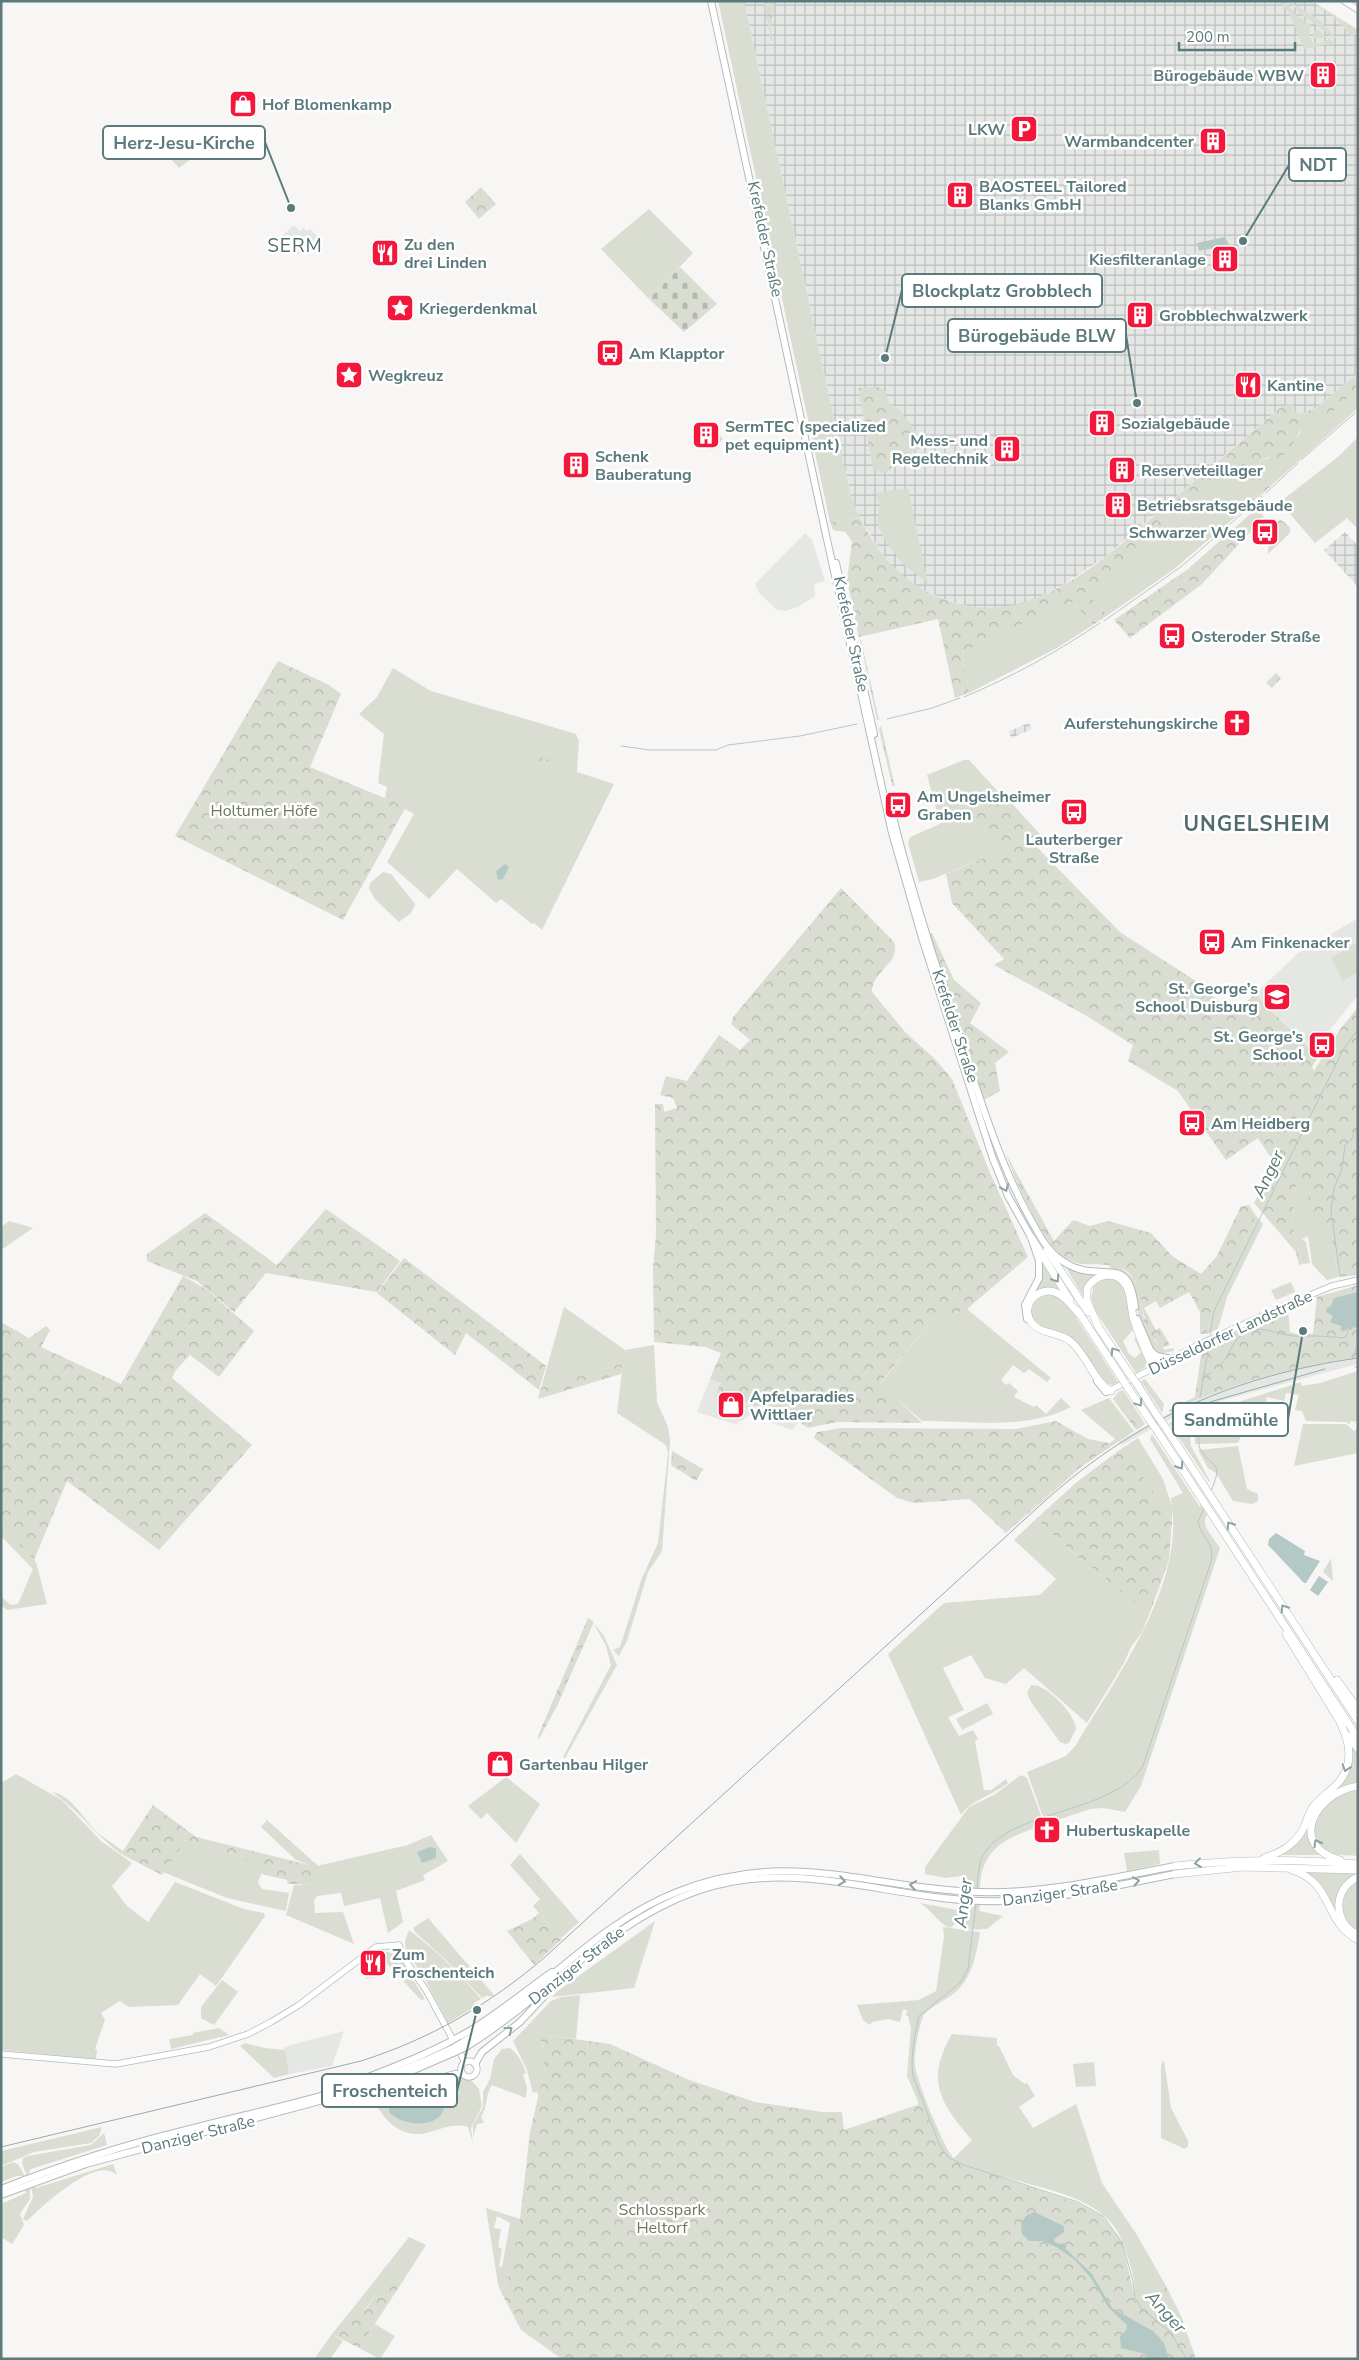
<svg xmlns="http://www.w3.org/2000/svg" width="1359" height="2360" font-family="'Nunito Sans',sans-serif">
  <defs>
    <pattern id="industrial-grid" width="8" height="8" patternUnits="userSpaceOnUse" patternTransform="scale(1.25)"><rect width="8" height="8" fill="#e5e7e5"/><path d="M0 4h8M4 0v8" fill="none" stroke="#bdc0bf"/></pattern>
    <pattern id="forest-crowns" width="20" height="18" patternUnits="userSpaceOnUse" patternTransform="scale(1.25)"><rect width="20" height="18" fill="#daddd2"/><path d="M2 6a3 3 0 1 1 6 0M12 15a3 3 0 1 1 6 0" fill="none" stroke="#b4b8af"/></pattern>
    <pattern id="cemetery-stones" width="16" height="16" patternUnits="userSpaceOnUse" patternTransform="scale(1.25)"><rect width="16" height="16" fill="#daddd2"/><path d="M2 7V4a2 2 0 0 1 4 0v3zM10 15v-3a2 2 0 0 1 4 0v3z" fill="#b4b8af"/></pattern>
  </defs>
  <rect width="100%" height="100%" fill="#f7f6f4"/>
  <g fill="#e5e7e5">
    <polygon points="294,225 300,231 303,227 307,231 310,229 318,237 298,255 281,237"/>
    <polygon points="805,533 812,540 825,581 814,584 815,596 798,607 786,611 777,610 759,593 755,584"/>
    <polygon points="1358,918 1358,995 1329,1031 1315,1053 1255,994 1297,954"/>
    <polygon points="1358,1357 1358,1364 1220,1401 1174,1417 1122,1445 1118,1441 1183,1406 1249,1379 1314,1364"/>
    <polygon points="710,1379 721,1383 718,1392 799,1422 792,1430 750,1415 742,1421 738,1421 737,1425 697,1412"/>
    <polygon points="374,1952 387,1966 380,1967 380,1977 366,1979 364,1960"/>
    <polygon points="344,2031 332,2066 289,2074 284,2047"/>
  </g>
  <g fill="url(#industrial-grid)">
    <polygon points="744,1 1312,1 1358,30 1358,373 1316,408 1300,414 1282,406 1106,556 1063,585 1037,598 1017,606 981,609 951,602 919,588 897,572 879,549 860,518 850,493"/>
    <polygon points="1345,532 1358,546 1358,587 1324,550"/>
    <polygon points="1029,723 1032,729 1011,738 1009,731"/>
  </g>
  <g fill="#daddd2" fill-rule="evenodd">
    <polygon points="718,1 744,1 850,493 860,518 830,522"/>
    <polygon points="1279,1 1285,1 1296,15 1311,25 1309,35 1312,42 1319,44 1329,39 1334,43 1304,49 1289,12"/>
    <polygon points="1289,1 1318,19 1337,38 1334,38 1299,13"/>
    <polygon points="1310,1 1358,30 1358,34 1351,36 1335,18"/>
    <polygon points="1316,28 1325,35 1325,38 1314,39 1313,35"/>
    <polygon points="193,130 207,147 179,168 172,160 184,150 178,141"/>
    <polygon points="649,209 693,253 649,299 601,249"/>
    <polygon points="1358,384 1358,408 1273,484 1258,467 1261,461 1288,451 1292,442 1300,434 1302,425 1315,422 1328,413"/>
    <polygon points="718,433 723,439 712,450 706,445"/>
    <polygon points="1358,437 1358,529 1347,518 1315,543 1280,502 1339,456"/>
    <polygon points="1235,471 1260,496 1173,570 1108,615 1089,596"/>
    <polygon points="908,488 928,584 902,563 884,539 877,523 880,505 875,493"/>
    <polygon points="1072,602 1093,625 1057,648 969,693 962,652"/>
    <polygon points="393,668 431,691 576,734 579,741 577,772 614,784 542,930 534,923 532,924 501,899 496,903 457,869 429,899 387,862 414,814 385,798 387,787 378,783 384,734 359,714 377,697"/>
    <polygon points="964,760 969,760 1002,796 970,810 1002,850 933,879 919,882 908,843 910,837 940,824 927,775"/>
    <polygon points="383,872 391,874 415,904 411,913 399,922 375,899 369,889 370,883"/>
    <polygon points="1358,942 1358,972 1343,981 1331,958"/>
    <polygon points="1304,1155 1332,1240 1338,1277 1327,1280 1312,1264 1308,1236 1302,1239 1306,1242 1310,1263 1302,1264 1292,1223 1296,1185"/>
    <polygon points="1256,1216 1263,1224 1227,1297 1218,1329 1207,1334 1215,1297"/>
    <polygon points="9,1221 33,1228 1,1250 1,1227"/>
    <polygon points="1042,1263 1059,1289 1034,1292 1041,1280"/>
    <polygon points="1064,1264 1104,1271 1087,1284 1084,1298"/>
    <polygon points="1110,1264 1120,1267 1133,1278 1139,1288 1145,1327 1159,1346 1163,1347 1164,1350 1173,1348 1174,1351 1158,1354 1151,1349 1139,1319 1135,1291 1121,1272 1110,1268"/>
    <path d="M1113 1278C1132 1289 1128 1311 1133 1330L1123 1341 1129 1354 1135 1358 1141 1352 1134 1339 1137 1337 1147 1361 1145 1367 1136 1373 1094 1309 1091 1298 1094 1284 1101 1279Z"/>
    <polygon points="1291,1282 1295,1292 1276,1300 1271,1290"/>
    <path d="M1049 1293 1059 1297 1070 1308 1118 1382 1112 1385C1097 1383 1084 1353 1074 1342 1063 1331 1044 1333 1030 1317 1032 1302 1035 1296 1049 1293Z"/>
    <polygon points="564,1307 625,1350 654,1345 657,1402 668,1427 670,1441 662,1551 648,1572 627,1641 619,1656 613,1650 620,1647 642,1578 658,1543 668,1453 666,1445 617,1413 623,1363 541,1388"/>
    <path d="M967 1309 1051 1378 1047 1382 1029 1369 1024 1373 1013 1365 1001 1380 1006 1385 1009 1383 1018 1391 1014 1397 1034 1407 1036 1405 1046 1414 1061 1398 1071 1407C1028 1430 970 1421 922 1421L880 1384 930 1323Z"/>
    <polygon points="1358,1371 1358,1422 1351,1421 1349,1424 1346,1422 1306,1421 1302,1411 1295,1410 1299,1395 1286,1393 1284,1401 1267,1397 1264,1410 1257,1409 1250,1414 1238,1443 1195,1444 1194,1410 1207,1405 1207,1412 1301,1382 1301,1386 1320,1383"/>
    <polygon points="1145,1379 1164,1404 1162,1413 1141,1381"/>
    <polygon points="1123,1390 1145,1424 1140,1428 1118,1392"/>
    <polygon points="1109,1398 1134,1431 1081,1467 1007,1533 1065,1479 1115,1439 1081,1410"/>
    <polygon points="1182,1418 1189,1421 1191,1446 1210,1481 1209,1482 1169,1423"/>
    <polygon points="1303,1424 1346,1424 1354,1431 1358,1428 1358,1453 1294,1466"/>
    <path d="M1152 1434 1200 1507 1201 1505 1207 1515C1200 1526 1214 1538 1220 1548L1141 1786 1125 1812 1103 1808 1090 1809 1048 1823 1042 1814 1027 1772 1066 1756 1076 1745C1115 1680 1183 1587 1172 1508V1521L1147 1482 1121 1449 1138 1438 1163 1479 1172 1506 1171 1498 1183 1493 1150 1439Z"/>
    <polygon points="1238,1446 1247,1489 1258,1494 1258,1501 1252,1504 1233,1501 1216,1473 1208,1468 1198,1450"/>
    <path d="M1036 1519 1082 1561 1084 1559 1149 1615 1142 1632 1131 1647 1124 1663 1087 1723 1024 1668 1006 1684 985 1678 971 1655 943 1668 964 1710 948 1717 959 1736 973 1730 978 1739 975 1741 984 1790H991L1006 1779 1008 1783C993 1795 971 1800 961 1815L888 1654 944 1603 1040 1595 1056 1579 1014 1540Z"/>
    <polygon points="1,1526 36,1562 47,1604 7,1610 1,1605 1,1597 11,1605 18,1604 33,1569 1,1536"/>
    <polygon points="1331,1558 1333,1581 1323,1572"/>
    <polygon points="593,1622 604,1636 617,1665 565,1758 563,1757 611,1665 606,1646"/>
    <path d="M1031 1685C1046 1683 1076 1715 1076 1729L1069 1743 1065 1744 1060 1742 1031 1702 1027 1693Z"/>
    <polygon points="987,1703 993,1714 962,1730 956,1719"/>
    <polygon points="1352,1743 1358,1752 1358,1783 1352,1783 1327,1797 1352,1753"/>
    <polygon points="16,1774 62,1800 101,1841 132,1863 112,1886 127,1906 148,1922 175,1882 244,1909 264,1913 265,1916 216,1986 200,1974 178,2005 129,2007 120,2001 101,2013 105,2020 95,2049 97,2050 96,2059 1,2050 1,1783"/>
    <path d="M1021 1775 1027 1778 1043 1821 1040 1826C1007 1838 981 1848 980 1888L968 1887 967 1880 961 1876 946 1878 925 1874V1867L969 1807 994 1795Z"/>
    <polygon points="506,1777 540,1804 516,1843 487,1813 481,1819 468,1806"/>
    <path d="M1358 1788V1856C1350 1855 1342 1856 1335 1854 1311 1848 1308 1821 1324 1805 1332 1796 1346 1792 1358 1788Z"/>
    <path d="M52 1792C71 1795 82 1817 95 1830 103 1838 114 1844 123 1851L121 1854C95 1835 78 1809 52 1792Z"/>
    <polygon points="1308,1819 1308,1830 1324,1855 1277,1855 1286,1851"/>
    <polygon points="431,1835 448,1861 423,1875 425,1880 396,1891 403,1922 388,1933 380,1898 344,1906 341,1893 317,1896 314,1900 315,1913 343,1912 354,1944 286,1915 294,1885 311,1884 321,1865 408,1845"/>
    <polygon points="186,1840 242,1857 261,1874 258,1883 262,1889 289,1893 286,1911 227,1898 163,1872"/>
    <polygon points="1159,1850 1160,1864 1127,1871 1124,1853"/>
    <polygon points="520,1854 579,1922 561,1938 533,1906 540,1899 510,1865"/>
    <path d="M1303 1871 1355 1874C1338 1883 1334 1898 1338 1916L1322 1887Z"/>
    <polygon points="1358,1879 1358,1931 1352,1928 1341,1914 1342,1893"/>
    <path d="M920 1903 957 1910H962L954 1925 950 1928C939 1924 932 1910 920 1903Z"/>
    <polygon points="967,1905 980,1905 979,1911 1003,1916 987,1929 965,1930 961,1923"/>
    <polygon points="428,1918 494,1995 490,1997 488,1995 482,1998 447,1961 415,1932 413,1928"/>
    <polygon points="655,1921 634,1988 552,1997 558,1991"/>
    <path d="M943 1927 980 1932C976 1956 972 1980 952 1995 942 2002 930 2007 923 2016 918 2031 914 2050 915 2066 916 2079 945 2151 954 2158L972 2140C940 2103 925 2080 952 2034L997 2038V2046H999L1013 2075 1025 2084 1027 2083 1035 2096 1019 2107 1033 2128 1076 2104 1102 2183 1137 2235 1166 2286 1138 2303C1133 2295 1135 2289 1134 2280 1132 2268 1127 2255 1123 2243 1107 2197 1044 2190 1004 2177L992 2197 935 2169 917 2099 907 2076 911 2028 908 2016H906L907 2010 903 2009 900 2022 888 2019 872 2022 870 2025 863 2020 857 2005 919 2000 936 1991 944 1937Z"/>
    <path d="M409 1930C436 1950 459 1973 481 1999L474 2003 475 2007 448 2023 426 1981 406 1950 405 1941Z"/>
    <polygon points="384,1951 397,1954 425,1999 421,2000 377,1953"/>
    <polygon points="222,1980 238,1992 214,2025 201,2018 201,2007"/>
    <path d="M580 1995 576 2039 552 2036 542 2039C540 2045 544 2048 545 2054 546 2068 542 2083 539 2097L537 2092 533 2093 527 2070 513 2041 551 2001 561 1997Z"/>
    <polygon points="219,2028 229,2035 171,2049 169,2039 193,2035 193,2033"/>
    <polygon points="245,2043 264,2048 285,2050 289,2074 274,2078 240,2046"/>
    <path d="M510 2048C518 2054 523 2063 526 2073L523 2074 527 2088 526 2098 492 2085C485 2095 488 2106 481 2117L484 2123 477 2124 473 2137V2125L483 2107V2092L490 2079 494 2059 502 2049Z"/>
    <polygon points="1164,2060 1171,2108 1188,2141 1188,2146 1185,2149 1161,2138 1161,2065"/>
    <polygon points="1094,2062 1096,2086 1076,2087 1073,2064"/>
    <path d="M455 2074 471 2080 479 2089 482 2106 471 2128 473 2143 468 2127C453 2123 445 2128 430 2132 403 2140 386 2123 374 2101ZM426 2094H439L444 2100 426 2123 406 2122 392 2115Z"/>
    <polygon points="102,2127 99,2136 91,2143 34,2152 1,2166 1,2151"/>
    <polygon points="104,2133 107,2145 31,2169 27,2176 22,2163 23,2158 27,2156 91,2145"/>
    <polygon points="13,2162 18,2164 25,2176 17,2176 1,2182 1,2167"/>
    <path d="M113 2164 117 2175C97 2154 41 2207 27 2221L23 2219 33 2197 31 2186 34 2185 36 2188Z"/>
    <polygon points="30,2187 30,2199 20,2214 24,2225 12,2244 1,2237 1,2204 26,2193 25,2189"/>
    <path d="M486 2208 520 2219 508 2278 501 2292 498 2284ZM497 2216 510 2223 502 2267 499 2266 502 2249 498 2247 501 2229 494 2228Z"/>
    <polygon points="409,2237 426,2245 401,2284 389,2275 364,2311 357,2303"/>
    <polygon points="375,2324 395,2336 380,2359 359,2348"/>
    <polygon points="332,2334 343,2341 330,2359 314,2359"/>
  </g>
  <g fill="url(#forest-crowns)">
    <polygon points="764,1 775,1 771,24 772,44"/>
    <polygon points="481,187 496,204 479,219 465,202"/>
    <polygon points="405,295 411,300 400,315 392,308"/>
    <path d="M1358 373 1357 388 1338 408 1314 422 1303 425C1297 437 1289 454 1276 460L1268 457 1261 461 1258 467 1273 484 1260 496 1235 471 1089 596 1108 615 1093 625 1072 602 962 652 969 693 955 698 938 619 859 637 847 580 852 542 846 532 833 530 830 522 860 518C880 556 900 581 941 598 1027 635 1104 559 1164 507 1204 473 1243 440 1282 406L1292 404 1293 411 1300 414 1316 408Z"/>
    <polygon points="877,387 884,389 890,405 896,406 921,438 922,448 900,457 890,470 881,473 873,468 858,388"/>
    <polygon points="1257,508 1264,517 1202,584 1130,638 1114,620 1188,569"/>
    <polygon points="1281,520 1290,527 1290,533 1268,554 1269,536 1277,521"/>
    <polygon points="860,640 861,640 879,720 877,720"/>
    <polygon points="278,661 329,685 341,694 310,767 406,807 343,920 175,836"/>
    <polygon points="1276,673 1281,678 1272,688 1266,683"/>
    <polygon points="881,726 895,787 892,785 879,729"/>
    <polygon points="532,755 549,760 551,763 547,768 529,759"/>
    <polygon points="1004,795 1040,834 1029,839 1120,932 1202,985 1232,1015 1255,994 1318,1057 1312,1067 1314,1071 1341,1028 1358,1007 1358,1275 1338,1277 1332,1240 1309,1203 1307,1189 1296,1185 1292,1223 1302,1264 1299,1265 1296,1252 1254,1203 1275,1164 1258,1138 1226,1160 1178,1091 1128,1061 1133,1045 1085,1015 994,965 1004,959 952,903 946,874 1002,850 969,810"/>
    <path d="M841 888 894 942C901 964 871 971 872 992L906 1033 934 1058 952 1079 991 1175 1028 1257 967 1309 930 1323 880 1383 922 1423 837 1422 808 1428 799 1422 717 1392 721 1383 710 1379 721 1353 705 1347 654 1342 653 1268 656 1235 655 1104H663L664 1112 677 1108 673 1098 660 1095 666 1076 687 1081 719 1035 740 1050 750 1040 731 1024 733 1017Z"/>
    <polygon points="929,933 932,933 954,980 981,1003 970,1023 1009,1052 995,1063 1000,1091 984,1100"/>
    <path d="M1006 1154 1054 1241 1073 1220 1090 1226 1108 1221 1151 1233 1172 1256 1201 1274 1217 1256 1241 1206 1249 1205 1256 1216 1215 1297 1207 1334H1200V1312L1189 1292 1160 1308 1156 1301 1144 1308 1156 1330 1160 1328 1170 1345 1163 1347 1159 1346 1155 1339 1150 1338 1143 1322 1145 1318C1140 1306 1142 1293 1135 1281 1119 1252 1084 1275 1061 1255 1039 1236 1016 1182 1006 1154Z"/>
    <polygon points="326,1209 400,1261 377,1292 266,1273 234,1312 197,1281 147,1261 147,1254 205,1213 277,1265"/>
    <polygon points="404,1258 546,1366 539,1390 466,1333 455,1355 377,1293"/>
    <polygon points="183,1276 206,1289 254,1331 219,1377 190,1355 175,1371 172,1378 252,1445 159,1550 67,1481 34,1560 1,1526 1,1322 29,1338 46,1326 50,1330 41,1347 121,1384"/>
    <path d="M1358 1285V1357C1292 1367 1230 1383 1170 1412L1169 1410 1195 1397 1202 1348 1288 1309 1290 1332 1299 1335 1313 1334 1317 1297Z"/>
    <polygon points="623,1363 621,1374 538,1399 541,1388"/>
    <polygon points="1118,1392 1140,1428 1136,1430 1113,1399"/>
    <polygon points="1056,1421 1088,1439 1109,1443 1107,1447 1065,1479 1006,1533 970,1499 914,1503 897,1498 814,1438 817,1432 841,1428 1016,1429"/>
    <polygon points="1121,1449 1147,1482 1172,1521 1169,1560 1149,1615 1084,1560 1082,1561 1036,1519 1078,1481"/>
    <polygon points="672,1451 703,1469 696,1481 671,1465"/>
    <polygon points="588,1618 593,1621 593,1624 558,1704 539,1739 538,1736"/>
    <polygon points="153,1805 196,1837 309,1865 296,1860 261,1827 267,1820 318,1866 321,1865 312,1884 288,1884 287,1880 261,1874 242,1857 186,1840 162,1875 121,1854"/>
    <polygon points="539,1913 562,1939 534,1965 507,1931 532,1919"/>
    <polygon points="552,2036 610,2044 689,2080 755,2102 822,2112 842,2112 844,2130 923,2103 939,2146 953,2161 1078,2203 1102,2216 1122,2242 1136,2302 1166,2286 1181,2316 1196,2359 562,2359 521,2330 501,2292 508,2278 520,2219 530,2132 544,2072 545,2054 541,2040 544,2037"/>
    <polygon points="389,2274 401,2284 359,2348 332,2334 357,2303 365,2311"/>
  </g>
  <polygon fill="url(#cemetery-stones)" points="680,267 717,304 684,332 649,299"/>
  <g fill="#b4c9c6">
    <polygon points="1225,237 1229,245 1199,251 1197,243"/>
    <polygon points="505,864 509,867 503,879 498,880 496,871"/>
    <polygon points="1358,1292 1358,1328 1354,1327 1351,1330 1347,1327 1347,1330 1341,1331 1341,1326 1330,1322 1333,1316 1326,1312 1327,1308 1331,1306 1334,1298"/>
    <polygon points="1276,1533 1305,1551 1304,1555 1320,1561 1306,1583 1304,1583 1268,1545 1269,1539"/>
    <polygon points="1319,1576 1328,1582 1318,1596 1310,1590"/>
    <polygon points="430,1847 436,1848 436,1858 422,1863 417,1852"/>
    <path d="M425 2091 426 2094C434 2091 440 2092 444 2100 448 2130 403 2128 389 2112V2103L393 2099Z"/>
    <polygon points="1034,2212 1064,2226 1064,2232 1054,2239 1055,2242 1059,2244 1066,2243 1066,2249 1092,2274 1112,2308 1153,2331 1164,2343 1169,2359 1150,2359 1146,2354 1121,2348 1120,2336 1126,2331 1127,2325 1108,2307 1091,2278 1075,2260 1058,2248 1043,2241 1029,2241 1022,2234 1021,2223 1026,2216"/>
  </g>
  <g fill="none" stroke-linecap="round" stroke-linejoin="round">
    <g stroke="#b4c9c6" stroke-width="1">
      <polyline points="1301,460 1355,413"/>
      <polyline points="1266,493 1298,463"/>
      <polyline points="1104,621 1182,566 1262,496"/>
      <path d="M964 697C1012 677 1057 652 1100 623"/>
      <polyline points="887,719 932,708 960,698"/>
      <polyline points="621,746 650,750 716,750 728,745 800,736 857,724"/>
      <polyline points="1340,1276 1331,1210 1334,1188 1342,1168 1345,1145 1351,1140 1358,1125"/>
      <polyline points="1210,1334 1214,1311 1343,1050 1358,1029"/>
      <polyline points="1354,1356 1358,1342"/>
      <path d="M1218 1367C1230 1359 1230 1342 1243 1334 1262 1322 1279 1337 1299 1336 1314 1336 1326 1336 1343 1338L1347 1335 1349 1327"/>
      <polyline points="1355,1367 1358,1367"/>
      <polyline points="1205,1373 1207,1375 1211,1373"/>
      <polyline points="1200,1397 1209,1345"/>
      <path d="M1199 1408V1447C1211 1470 1225 1458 1211 1491"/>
      <path d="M977 1889C978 1877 978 1862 985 1852 1015 1809 1114 1813 1143 1766L1211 1562C1215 1542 1202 1539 1198 1522L1204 1508"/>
      <path d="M976 1903 968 1969 960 1983 919 2016C915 2035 910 2057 913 2076L940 2146 948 2157 961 2164 1078 2202 1103 2216 1122 2242 1133 2281 1135 2298 1141 2308 1170 2332 1187 2359"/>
    </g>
    <g stroke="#afbbbc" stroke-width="7">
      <g id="secondary">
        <polyline points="1344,1 1358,10"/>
        <polyline points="1107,1392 1198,1345 1293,1302 1332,1286 1358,1280"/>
        <polyline points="1,2054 116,2064 209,2047 248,2034 271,2022 299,2005 376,1947 399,1945 403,1957 426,1990 465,2062"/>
        <circle cx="469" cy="2069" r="8"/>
      </g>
    </g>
    <g stroke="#b0babb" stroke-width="8">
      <polyline id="primary" points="711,1 826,535"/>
    </g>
    <g stroke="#b2babb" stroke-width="8">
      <g id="trunk">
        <polyline points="826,535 892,833 922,938 993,1159 1008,1196 1031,1237 1039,1261 1039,1278 1025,1305 1027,1319"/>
        <polyline points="836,563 874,734"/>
        <path d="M893 817C912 893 936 967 961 1041 983 1108 1003 1175 1040 1236 1049 1252 1064 1266 1083 1270 1115 1276 1129 1262 1135 1307"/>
        <polyline points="1137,1319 1157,1366"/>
        <polyline points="1152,1352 1157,1356 1172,1359"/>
        <polyline points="1097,1381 1106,1392"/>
        <path d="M463 2042C538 1997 595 1924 677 1892 790 1847 869 1889 981 1892 1046 1894 1111 1878 1175 1866"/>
        <path d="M466 2047C545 1998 608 1922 697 1891 795 1857 884 1898 982 1901 1046 1903 1112 1886 1175 1874"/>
        <polyline points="475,2064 482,2052 520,2022 551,1989"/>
        <path d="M345 2086C388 2069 431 2054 471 2030 499 2013 525 1991 552 1972"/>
        <polyline points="342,2100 394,2091 455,2074 462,2074"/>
        <path d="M1 2189C60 2166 120 2146 182 2131 273 2107 365 2091 451 2049"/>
        <polyline points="1,2195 86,2164 379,2085 453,2053"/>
      </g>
    </g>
    <g stroke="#b2babb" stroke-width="8">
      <g id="motorway">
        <polyline points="1031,1237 1070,1300"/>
        <polyline points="1047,1250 1088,1312"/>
        <polyline points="1078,1311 1121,1377"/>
        <path d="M1079 1314C1072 1306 1066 1297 1057 1293 1040 1285 1021 1303 1030 1320 1038 1335 1058 1331 1070 1341 1086 1353 1093 1381 1111 1391"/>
        <polyline points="1097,1325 1129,1373"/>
        <path d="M1099 1328 1087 1301V1289C1095 1273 1118 1269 1127 1287 1131 1296 1131 1308 1133 1317 1138 1335 1146 1352 1153 1368"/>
        <polyline points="1137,1384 1156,1414"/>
        <polyline points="1128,1388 1149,1419"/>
        <polyline points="1166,1428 1358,1721"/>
        <polyline points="1158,1432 1358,1738"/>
        <polyline points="1286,1634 1342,1725"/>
        <polyline points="1337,1680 1358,1709"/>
        <polyline points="1349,1736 1358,1749"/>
        <path d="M1264 1858C1283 1852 1297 1843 1305 1825 1307 1819 1309 1813 1313 1807 1319 1798 1330 1792 1338 1783 1354 1765 1350 1742 1340 1722"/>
        <path d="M1340 1860C1286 1845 1316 1792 1358 1786"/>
        <path d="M1175 1866C1236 1859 1297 1859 1358 1864"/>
        <path d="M1292 1870C1334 1883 1322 1920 1358 1940"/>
        <polyline points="1175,1874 1243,1867 1358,1870"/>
        <path d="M1355 1933C1332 1920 1334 1888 1358 1877"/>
      </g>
    </g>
    <use href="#secondary" stroke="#fff" stroke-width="5.5"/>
    <use href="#primary" stroke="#fff" stroke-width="6"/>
    <use href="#trunk" stroke="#fff" stroke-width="6"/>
    <use href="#motorway" stroke="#fff" stroke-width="7"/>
    <g stroke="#9cabac" stroke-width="1">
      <polyline points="1210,1402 1325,1369"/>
      <path d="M1 2147 361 2061C430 2039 489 2005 545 1957L1047 1499C1138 1418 1237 1375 1358 1358"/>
    </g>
    <g stroke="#b2babb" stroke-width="8" stroke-linecap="butt">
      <g id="trunk-bridge">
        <polyline points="451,2049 463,2042"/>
        <polyline points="453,2053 466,2047"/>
      </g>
    </g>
    <g stroke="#b2babb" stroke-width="8" stroke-linecap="butt">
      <g id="motorway-bridge">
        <polyline points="1129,1373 1137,1384"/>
        <polyline points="1121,1377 1128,1388"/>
        <polyline points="1156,1414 1166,1428"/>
        <polyline points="1149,1419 1158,1432"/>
      </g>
    </g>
    <use href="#trunk-bridge" stroke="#fff" stroke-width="6"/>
    <use href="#motorway-bridge" stroke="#fff" stroke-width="7"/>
  </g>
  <defs><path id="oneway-chevron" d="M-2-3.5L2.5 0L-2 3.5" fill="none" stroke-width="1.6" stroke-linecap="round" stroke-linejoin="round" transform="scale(1.25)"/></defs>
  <g stroke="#8ca2a3">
    <use href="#oneway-chevron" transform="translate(1005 1188) rotate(67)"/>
    <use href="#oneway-chevron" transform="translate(1056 1279) rotate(57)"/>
    <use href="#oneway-chevron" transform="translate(1114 1351) rotate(-124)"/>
    <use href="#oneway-chevron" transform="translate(1139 1403) rotate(56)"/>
    <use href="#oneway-chevron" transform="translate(1180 1466) rotate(57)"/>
    <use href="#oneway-chevron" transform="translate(1230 1525) rotate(-123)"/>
    <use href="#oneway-chevron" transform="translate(1284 1608) rotate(-123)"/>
    <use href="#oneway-chevron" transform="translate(1346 1768) rotate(109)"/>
    <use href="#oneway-chevron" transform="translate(1317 1843) rotate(-120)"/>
    <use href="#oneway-chevron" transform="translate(1198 1863) rotate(173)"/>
    <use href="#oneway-chevron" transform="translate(842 1881) rotate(9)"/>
    <use href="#oneway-chevron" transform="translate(1136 1881) rotate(-11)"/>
    <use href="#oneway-chevron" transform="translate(913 1885) rotate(-171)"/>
    <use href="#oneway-chevron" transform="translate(509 2030) rotate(-37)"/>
  </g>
  <defs>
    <g id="building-square" transform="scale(1.4375)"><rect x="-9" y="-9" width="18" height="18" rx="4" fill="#f4173c" stroke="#fff"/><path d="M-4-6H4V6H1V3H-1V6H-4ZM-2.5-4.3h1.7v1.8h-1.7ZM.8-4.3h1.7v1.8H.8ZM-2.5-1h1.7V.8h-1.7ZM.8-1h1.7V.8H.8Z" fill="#fff"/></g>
    <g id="shop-square" transform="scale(1.4375)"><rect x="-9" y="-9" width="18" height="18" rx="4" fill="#f4173c" stroke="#fff"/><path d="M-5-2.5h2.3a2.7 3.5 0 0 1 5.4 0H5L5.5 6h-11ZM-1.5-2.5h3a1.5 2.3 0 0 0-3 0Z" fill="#fff"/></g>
    <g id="parking-square" transform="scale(1.4375)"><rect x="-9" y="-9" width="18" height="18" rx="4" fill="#f4173c" stroke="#fff"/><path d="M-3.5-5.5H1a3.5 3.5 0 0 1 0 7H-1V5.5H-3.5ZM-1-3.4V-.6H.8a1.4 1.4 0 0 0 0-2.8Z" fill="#fff"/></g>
    <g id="restaurant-square" transform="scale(1.4375)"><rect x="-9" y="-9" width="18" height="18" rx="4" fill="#f4173c" stroke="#fff"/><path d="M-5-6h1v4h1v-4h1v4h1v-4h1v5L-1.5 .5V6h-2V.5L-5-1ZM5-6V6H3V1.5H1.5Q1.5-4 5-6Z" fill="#fff"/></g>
    <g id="sight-square" transform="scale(1.4375)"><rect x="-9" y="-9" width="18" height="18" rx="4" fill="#f4173c" stroke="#fff"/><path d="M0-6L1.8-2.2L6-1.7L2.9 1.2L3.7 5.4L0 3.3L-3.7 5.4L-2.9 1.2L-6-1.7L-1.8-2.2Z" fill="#fff"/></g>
    <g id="bus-square" transform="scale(1.4375)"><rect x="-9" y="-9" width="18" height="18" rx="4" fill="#f4173c" stroke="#fff"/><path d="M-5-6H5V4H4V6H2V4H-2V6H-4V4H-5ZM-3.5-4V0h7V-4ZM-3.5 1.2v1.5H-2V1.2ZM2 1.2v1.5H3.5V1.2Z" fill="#fff"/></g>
    <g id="church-square" transform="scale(1.4375)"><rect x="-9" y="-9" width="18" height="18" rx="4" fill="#f4173c" stroke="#fff"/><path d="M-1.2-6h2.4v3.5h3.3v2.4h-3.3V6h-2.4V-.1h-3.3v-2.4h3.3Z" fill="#fff"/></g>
    <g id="school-square" transform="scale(1.4375)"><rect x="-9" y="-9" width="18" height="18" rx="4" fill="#f4173c" stroke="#fff"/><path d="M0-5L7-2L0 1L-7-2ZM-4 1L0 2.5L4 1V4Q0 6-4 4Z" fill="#fff"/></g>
  </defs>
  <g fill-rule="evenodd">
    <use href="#building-square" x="1323" y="75"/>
    <use href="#shop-square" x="243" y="104"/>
    <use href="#parking-square" x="1024" y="129"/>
    <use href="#building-square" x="1213" y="141"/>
    <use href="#building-square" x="960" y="195"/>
    <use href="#restaurant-square" x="385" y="253"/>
    <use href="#building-square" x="1225" y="259"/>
    <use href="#sight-square" x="400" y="308"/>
    <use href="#building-square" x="1140" y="315"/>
    <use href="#bus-square" x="610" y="353"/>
    <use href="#sight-square" x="349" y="375"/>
    <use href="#restaurant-square" x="1248" y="385"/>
    <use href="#building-square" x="1102" y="423"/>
    <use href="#building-square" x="706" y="435"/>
    <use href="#building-square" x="1007" y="449"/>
    <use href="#building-square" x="576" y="465"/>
    <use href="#building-square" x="1122" y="470"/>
    <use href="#building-square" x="1118" y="505"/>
    <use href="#bus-square" x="1265" y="532"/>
    <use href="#bus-square" x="1172" y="636"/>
    <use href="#church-square" x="1237" y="723"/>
    <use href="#bus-square" x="898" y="805"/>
    <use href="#bus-square" x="1074" y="812"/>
    <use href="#bus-square" x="1212" y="942"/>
    <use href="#school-square" x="1277" y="997"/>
    <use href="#bus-square" x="1322" y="1045"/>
    <use href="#bus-square" x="1192" y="1123"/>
    <use href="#shop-square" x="731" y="1405"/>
    <use href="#shop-square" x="500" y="1764"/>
    <use href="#church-square" x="1047" y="1830"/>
    <use href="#restaurant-square" x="373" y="1963"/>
  </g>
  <g text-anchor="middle" stroke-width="5" stroke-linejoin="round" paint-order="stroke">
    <g font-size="16" font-weight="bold" fill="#5b7a7c" stroke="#fff" text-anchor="start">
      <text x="1304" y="81" text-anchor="end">Bürogebäude WBW</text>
      <text x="262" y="110">Hof Blomenkamp</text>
      <text x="1005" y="135" text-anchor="end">LKW</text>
      <text x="1194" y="147" text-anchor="end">Warmbandcenter</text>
      <text x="979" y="192">BAOSTEEL Tailored<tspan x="979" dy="18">Blanks GmbH</tspan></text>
      <text x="404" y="250">Zu den<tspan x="404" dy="18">drei Linden</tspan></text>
      <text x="1206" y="265" text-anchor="end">Kiesfilteranlage</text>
      <text x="419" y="314">Kriegerdenkmal</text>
      <text x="1159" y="321">Grobblechwalzwerk</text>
      <text x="629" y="359">Am Klapptor</text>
      <text x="368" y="381">Wegkreuz</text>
      <text x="1267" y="391">Kantine</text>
      <text x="1121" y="429">Sozialgebäude</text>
      <text x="725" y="432">SermTEC (specialized<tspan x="725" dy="18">pet equipment)</tspan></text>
      <text x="988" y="446" text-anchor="end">Mess- und<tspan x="988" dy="18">Regeltechnik</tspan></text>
      <text x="595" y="462">Schenk<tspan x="595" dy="18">Bauberatung</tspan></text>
      <text x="1141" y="476">Reserveteillager</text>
      <text x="1137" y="511">Betriebsratsgebäude</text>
      <text x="1246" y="538" text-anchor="end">Schwarzer Weg</text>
      <text x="1191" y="642">Osteroder Straße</text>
      <text x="1218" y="729" text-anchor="end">Auferstehungskirche</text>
      <text x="917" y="802">Am Ungelsheimer<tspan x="917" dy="18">Graben</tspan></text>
      <text x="1074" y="845" text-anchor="middle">Lauterberger<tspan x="1074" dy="18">Straße</tspan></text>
      <text x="1231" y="948">Am Finkenacker</text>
      <text x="1258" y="994" text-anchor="end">St. George’s<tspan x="1258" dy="18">School Duisburg</tspan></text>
      <text x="1303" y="1042" text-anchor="end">St. George’s<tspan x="1303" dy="18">School</tspan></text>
      <text x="1211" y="1129">Am Heidberg</text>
      <text x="750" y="1402">Apfelparadies<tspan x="750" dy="18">Wittlaer</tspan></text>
      <text x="519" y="1770">Gartenbau Hilger</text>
      <text x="1066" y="1836">Hubertuskapelle</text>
      <text x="392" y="1960">Zum<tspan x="392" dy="18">Froschenteich</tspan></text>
    </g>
    <g font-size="16" fill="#5b7a7c" stroke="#fff">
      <text transform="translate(766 239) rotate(78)" y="6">Krefelder Straße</text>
      <text transform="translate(852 634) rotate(78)" y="6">Krefelder Straße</text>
      <text transform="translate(956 1026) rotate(72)" y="6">Krefelder Straße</text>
      <text transform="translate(1230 1332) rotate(-25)" y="6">Düsseldorfer Landstraße</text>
      <text transform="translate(1060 1892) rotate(-8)" y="6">Danziger Straße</text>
      <text transform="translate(576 1965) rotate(-38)" y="6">Danziger Straße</text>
      <text transform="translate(198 2134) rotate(-14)" y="6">Danziger Straße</text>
    </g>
    <g font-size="16" fill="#6e795f" stroke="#fff">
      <text x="264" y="816">Holtumer Höfe</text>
      <text x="662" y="2215">Schlosspark<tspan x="662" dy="18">Heltorf</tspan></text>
    </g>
    <g font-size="18" font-style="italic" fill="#5a7d78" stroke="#fff">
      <text transform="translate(1268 1174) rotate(-64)" y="6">Anger</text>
      <text transform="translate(963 1903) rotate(-83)" y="6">Anger</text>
      <text transform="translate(1166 2312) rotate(48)" y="6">Anger</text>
    </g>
    <g font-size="19" letter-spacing="1" fill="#526b6c" stroke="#fff">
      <text x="295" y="252">SERM</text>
    </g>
    <g font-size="21" font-weight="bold" letter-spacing="1" fill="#526b6c" stroke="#fff">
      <text x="1257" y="831">UNGELSHEIM</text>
    </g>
  </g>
  <path fill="none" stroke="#5b7a7c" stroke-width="2" d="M291 208L265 142M1243 241L1289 165M885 358L902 290M1137 403L1126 335M1303 1331L1288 1419M477 2010L457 2091"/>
  <g fill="#5b7a7c" stroke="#fff" stroke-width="2">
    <circle cx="291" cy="208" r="5"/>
    <circle cx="1243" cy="241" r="5"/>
    <circle cx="885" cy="358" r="5"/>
    <circle cx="1137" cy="403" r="5"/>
    <circle cx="1303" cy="1331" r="5"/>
    <circle cx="477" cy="2010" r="5"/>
  </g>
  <g fill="#fff" stroke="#5b7a7c" stroke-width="2">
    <rect x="103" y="126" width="162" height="33" rx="5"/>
    <rect x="1289" y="148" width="57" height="33" rx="5"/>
    <rect x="902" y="274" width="200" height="33" rx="5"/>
    <rect x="948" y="319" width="178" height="33" rx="5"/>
    <rect x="1173" y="1403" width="115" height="33" rx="5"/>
    <rect x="322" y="2074" width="135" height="33" rx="5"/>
  </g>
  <g font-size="18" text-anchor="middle" font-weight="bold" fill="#5b7a7c">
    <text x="184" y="149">Herz-Jesu-Kirche</text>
    <text x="1318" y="171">NDT</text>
    <text x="1002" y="297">Blockplatz Grobblech</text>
    <text x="1037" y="342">Bürogebäude BLW</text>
    <text x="1231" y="1426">Sandmühle</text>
    <text x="390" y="2097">Froschenteich</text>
  </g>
  <rect width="1359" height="2360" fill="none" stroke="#5b7a7c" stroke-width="5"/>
  <path d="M1179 42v8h116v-8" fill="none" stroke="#5b7a7c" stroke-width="2.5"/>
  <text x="1186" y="42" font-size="15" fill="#5b7a7c" stroke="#ffffff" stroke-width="4" paint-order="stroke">200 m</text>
</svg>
